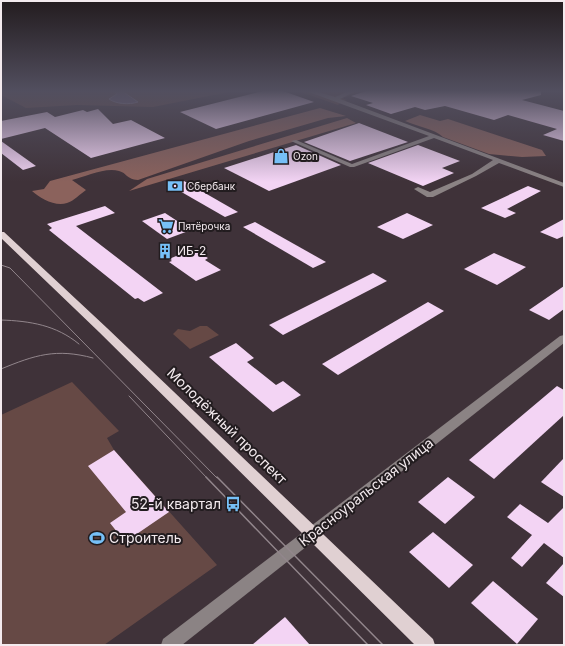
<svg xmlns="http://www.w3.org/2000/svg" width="565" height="646" font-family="Inter,sans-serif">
  <rect width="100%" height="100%" fill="#3f3239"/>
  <g fill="#664945">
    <polygon points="1,91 234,91 153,107 77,105 26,108 1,95"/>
    <polygon points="298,91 364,91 342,98 347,100 341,102 338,105"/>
    <polygon points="200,326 207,326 219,335 190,349 173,334 178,329 190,331"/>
    <polygon points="72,382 119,431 107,438 114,450 217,565 104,645 1,645 1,415"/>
  </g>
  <g fill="#8b625c">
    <path d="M320 108 346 116 328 118 249 141 138 180C126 179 127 173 119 171 105 167 85 177 72 180L86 190C80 194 74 201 67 203 55 207 40 198 32 191L44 189 50 181Z"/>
    <path d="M420 115 440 121 448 119 542 150 546 156 522 157 489 154 443 137C435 129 416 126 405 121Z"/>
    <polygon points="347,118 356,123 129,191 147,179"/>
  </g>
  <path fill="#716284" stroke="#988ba4" d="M115 91H122L138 102C129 105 116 104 109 99L117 94Z"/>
  <g fill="#f3d4f4">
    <polygon points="263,91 283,91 314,102 216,129 180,112"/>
    <polygon points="366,91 541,91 541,95 522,100 564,111 564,141 543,135 557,129 508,115 494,120 445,106 425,110 415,107 391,114 366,105 373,103 351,96"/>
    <polygon points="98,109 113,124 131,120 165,138 91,158 45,128 1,139 1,121 47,112 55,117 83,110 87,112"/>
    <polygon points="359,123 408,142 350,161 304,142"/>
    <polygon points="1,141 36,166 23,170 1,153"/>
    <polygon points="296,145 341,165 269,191 224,168"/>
    <polygon points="418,145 460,161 442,168 454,173 423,186 368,163"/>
    <polygon points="184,181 238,212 225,217 171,186"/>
    <polygon points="528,186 541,191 507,209 516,213 505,218 481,208"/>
    <polygon points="105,206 115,213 76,226 163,293 144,302 138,298 135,299 49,230 52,228 47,224"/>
    <polygon points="165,213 191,230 167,239 142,221"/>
    <polygon points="407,213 433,225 403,239 377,227"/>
    <polygon points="564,219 564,236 557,239 540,232"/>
    <polygon points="255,222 326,262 313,268 243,227"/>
    <polygon points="193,249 208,258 205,260 221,270 196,281 169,262 172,261 169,259"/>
    <polygon points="494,253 526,267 497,285 464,269"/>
    <polygon points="373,273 387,281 283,335 269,325"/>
    <polygon points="564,286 564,309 549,320 529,310"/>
    <polygon points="428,302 444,311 338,375 322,364"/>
    <polygon points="236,343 254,358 247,362 276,385 283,381 301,395 273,412 209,357"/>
    <polygon points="557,386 564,390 564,415 494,479 469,460"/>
    <polygon points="114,450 169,512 125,542 110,523 126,512 88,466"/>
    <polygon points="564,458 564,497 541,482"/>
    <polygon points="448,477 475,497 445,524 418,502"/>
    <polygon points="520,504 548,523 564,507 564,558 544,543 522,567 511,558 532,535 507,517"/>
    <polygon points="433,532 473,565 449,588 409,552"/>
    <polygon points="564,563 564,597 546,583"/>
    <polygon points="493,581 538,619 517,644 471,603"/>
    <polygon points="285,617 310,645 252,645"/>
  </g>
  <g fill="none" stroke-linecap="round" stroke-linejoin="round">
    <g fill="#8b8384" fill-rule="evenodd">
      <polygon points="306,91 315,91 335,97 349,91 356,91 340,99 564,183 564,187 499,163 476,176 433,197 427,197 414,189 418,187 430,192 472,174 493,160 434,138 354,167 350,167 291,141 296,140 352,164 429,136"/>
      <polygon points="564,335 564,343 182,645 161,645 163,639 560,336"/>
    </g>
    <polygon fill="#e0d0d2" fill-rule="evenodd" points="1,232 4,232 107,328 433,639 435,645 415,645 99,332 1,238"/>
    <g stroke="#92868c" stroke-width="1">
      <polyline points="1,265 10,268 217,478"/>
      <path d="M1 320C30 321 56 325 79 344"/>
      <path d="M1 369C35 355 56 348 93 358"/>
      <polyline points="129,396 207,478"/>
    </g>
    <g stroke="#92868c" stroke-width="1.5">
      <polyline points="206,477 368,645"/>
      <polyline points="217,477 383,645"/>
    </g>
  </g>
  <linearGradient id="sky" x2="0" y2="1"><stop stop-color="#231c1f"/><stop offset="0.5" stop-color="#524f5f"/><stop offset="1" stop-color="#524f5f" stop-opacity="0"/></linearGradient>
  <rect width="565" height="182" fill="url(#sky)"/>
  <defs>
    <g id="shop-bare" transform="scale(1.2)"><path d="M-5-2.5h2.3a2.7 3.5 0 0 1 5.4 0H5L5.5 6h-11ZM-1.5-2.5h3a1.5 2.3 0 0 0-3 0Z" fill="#76c0f7" stroke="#221c1f" stroke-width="2.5" paint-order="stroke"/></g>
    <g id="bank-bare" transform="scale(1.2)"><path d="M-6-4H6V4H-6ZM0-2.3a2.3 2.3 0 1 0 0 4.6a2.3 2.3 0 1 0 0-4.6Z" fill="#76c0f7" stroke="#221c1f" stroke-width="2.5" paint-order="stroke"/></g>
    <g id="supermarket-bare" transform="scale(1.2)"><path d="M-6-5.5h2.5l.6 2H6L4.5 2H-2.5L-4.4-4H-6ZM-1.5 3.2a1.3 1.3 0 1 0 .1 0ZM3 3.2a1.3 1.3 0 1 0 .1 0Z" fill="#76c0f7" stroke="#221c1f" stroke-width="2.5" paint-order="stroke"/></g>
    <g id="building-bare" transform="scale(1.2)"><path d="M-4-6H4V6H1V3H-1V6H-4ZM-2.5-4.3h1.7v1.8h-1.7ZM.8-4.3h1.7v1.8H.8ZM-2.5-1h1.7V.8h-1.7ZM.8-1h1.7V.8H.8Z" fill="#76c0f7" stroke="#221c1f" stroke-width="2.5" paint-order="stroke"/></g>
    <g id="bus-bare" transform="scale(1.2)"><path d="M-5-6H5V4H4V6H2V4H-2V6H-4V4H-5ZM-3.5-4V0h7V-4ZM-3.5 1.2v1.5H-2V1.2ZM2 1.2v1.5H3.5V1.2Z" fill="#76c0f7" stroke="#221c1f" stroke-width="2.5" paint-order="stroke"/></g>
    <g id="stadium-bare" transform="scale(1.2)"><path d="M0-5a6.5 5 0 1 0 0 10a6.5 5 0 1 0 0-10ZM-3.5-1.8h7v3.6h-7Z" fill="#76c0f7" stroke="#221c1f" stroke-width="2.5" paint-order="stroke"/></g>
  </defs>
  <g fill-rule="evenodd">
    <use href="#shop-bare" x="281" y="156"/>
    <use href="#bank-bare" x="175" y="186"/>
    <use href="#supermarket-bare" x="166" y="226"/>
    <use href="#building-bare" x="165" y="251"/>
    <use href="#bus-bare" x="233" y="504"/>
    <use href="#stadium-bare" x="97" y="538"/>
  </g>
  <g text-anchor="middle" stroke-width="4" stroke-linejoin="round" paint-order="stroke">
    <g font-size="10" fill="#f3eaee" stroke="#221c1f" text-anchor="start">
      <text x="293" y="160">Ozon</text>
      <text x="187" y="190">Сбербанк</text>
      <text x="178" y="230">Пятёрочка</text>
    </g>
    <g font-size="12" fill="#f3eaee" stroke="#221c1f" text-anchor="start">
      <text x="177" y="255">ИБ-2</text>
    </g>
    <g font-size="14" fill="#f3eaee" stroke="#221c1f">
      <text transform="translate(227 426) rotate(44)" y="5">Молодёжный проспект</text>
      <text transform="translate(366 492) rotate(-38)" y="5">Красноуральская улица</text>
    </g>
    <g font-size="14" fill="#f3eaee" stroke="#221c1f" text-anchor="end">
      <text x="221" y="509">52-й квартал</text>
      <text x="109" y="543" text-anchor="start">Строитель</text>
    </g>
  </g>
  <rect width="565" height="646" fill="none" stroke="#f3eaee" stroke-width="4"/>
</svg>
